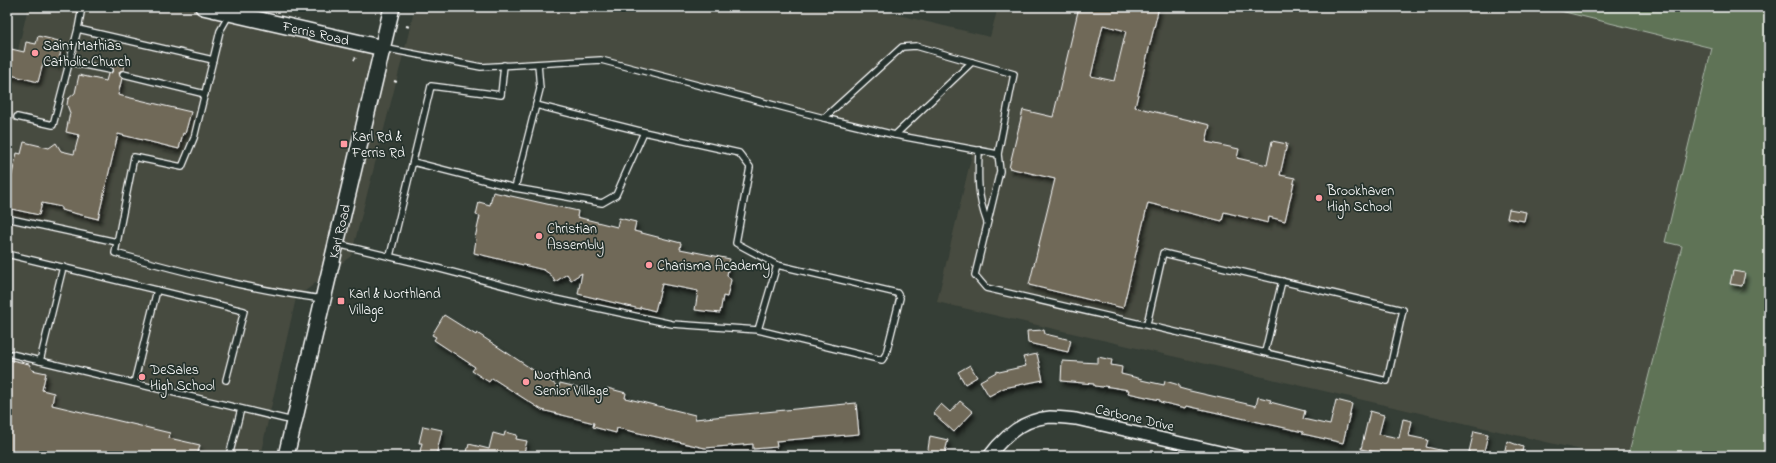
<svg xmlns="http://www.w3.org/2000/svg" width="1776" height="463" font-family="'Indie Flower',sans-serif">
  <defs>
    <filter id="shadow"><feDropShadow dx="2.5" dy="4.5" stdDeviation="2" flood-color="#0009"/></filter>
  </defs>
  <rect width="100%" height="100%" fill="#353e36"/>
  <filter id="ink" filterUnits="userSpaceOnUse"><feTurbulence type="fractalNoise" baseFrequency=".025" numOctaves="2"/><feDisplacementMap in="SourceGraphic" scale="8" xChannelSelector="R" yChannelSelector="G"/><feConvolveMatrix kernelMatrix="1 2 1 2 8 2 1 2 1" color-interpolation-filters="sRGB"/></filter>
  <g filter="url(#ink)">
    <polygon fill="#474b40" points="28,7 202,7 360,42 405,48 415,7 865,7 990,37 998,7 1544,7 1712,48 1665,242 1682,246 1769,456 1607,456 937,302 972,154 603,57 481,63 405,48 351,256 296,298 260,456 7,456 7,98"/>
    <polygon fill="#5e7357" stroke="#aeb9ab" points="1544,7 1769,7 1769,456 1628,456 1682,246 1665,242 1712,48"/>
    <g fill="#706958" stroke="#fff" fill-rule="evenodd" filter="url(#shadow)">
      <path d="M1079 7H1159L1135 107 1210 125 1206 142 1239 149 1237 158 1267 165 1272 141 1287 144 1280 175 1295 178 1285 221 1269 217 1268 223 1224 212 1222 221 1148 203 1123 308 1029 285 1055 179 1009 168 1023 110 1053 117ZM1103 25 1126 31 1114 81 1091 76Z"/>
      <polygon points="38,36 63,42 58,64 44,60 38,82 7,74 7,48 24,52 26,42 36,44"/>
      <polygon points="111,60 125,63 124,70 120,71 119,73 122,78 118,95 191,112 185,134 183,133 179,149 118,134 98,219 61,210 61,207 42,203 39,215 7,208 7,195 17,153 21,154 24,142 49,148 56,143 61,151 74,154 79,135 66,132 70,113 67,105 68,99 75,93 79,75 106,81 108,74 113,71 113,68 110,66"/>
      <polygon points="493,192 578,211 577,217 617,227 619,218 636,222 634,231 681,243 680,249 730,259 727,275 731,280 727,297 723,296 720,313 695,310 698,291 662,284 655,311 640,307 640,309 578,294 582,273 571,280 567,274 555,282 551,275 544,270 474,253 476,239 475,238 480,216 476,215 479,202 490,205"/>
      <polygon points="1509,209 1526,212 1524,221 1507,218"/>
      <polygon points="1733,271 1745,273 1742,286 1730,284"/>
      <polygon points="444,315 476,335 477,333 559,387 560,383 606,394 607,388 626,393 625,398 695,415 695,419 856,403 859,434 776,441 777,447 753,449 753,444 705,448 617,428 616,433 593,427 594,423 542,410 492,378 489,382 472,371 475,367 434,340 436,337 432,335"/>
      <polygon points="1044,330 1045,334 1071,340 1068,352 1028,343 1027,331"/>
      <polygon points="1037,354 1043,380 1004,388 989,396 980,381 998,371 999,372 1026,366 1023,357"/>
      <polygon points="1098,357 1112,360 1111,365 1122,367 1121,374 1142,379 1141,380 1164,385 1165,381 1179,385 1179,388 1190,391 1256,406 1258,397 1271,400 1270,402 1305,411 1303,419 1330,425 1336,400 1352,404 1343,443 1303,434 1303,432 1187,406 1186,408 1160,402 1160,400 1128,393 1129,390 1104,386 1103,387 1094,386 1094,384 1061,381 1062,361 1098,363"/>
      <polygon points="7,359 29,364 32,370 46,373 42,390 54,393 52,405 170,433 169,438 200,445 197,456 7,456"/>
      <polygon points="970,365 977,377 965,384 958,372"/>
      <polygon points="960,401 973,412 954,432 933,413 941,404 950,412"/>
      <polygon points="1370,411 1384,415 1379,434 1399,438 1403,419 1412,421 1409,436 1428,440 1426,447 1449,452 1448,456 1393,456 1361,449"/>
      <polygon points="423,426 442,430 436,456 419,456 422,443 419,443"/>
      <polygon points="1474,431 1488,434 1483,456 1468,456"/>
      <polygon points="505,432 517,435 516,439 527,441 523,456 466,456 469,444 489,449 493,433 504,436"/>
      <polygon points="930,436 948,440 944,456 927,456"/>
      <polygon points="1507,441 1523,447 1521,456 1504,454"/>
    </g>
    <g fill="none" stroke-linecap="round" stroke-linejoin="round">
      <g stroke="#fff" stroke-width="8">
        <g id="lane">
          <path d="M229 15 220 31 194 138 182 167 134 157 115 253C183 272 253 290 323 299"/>
          <polyline points="78,29 82,7"/>
          <polyline points="383,48 481,67 601,60 824,118 902,47 916,46 1014,74 998,154 1000,171 975,275 986,288 1387,381 1403,310 1163,253 1147,324"/>
          <polyline points="69,62 109,70"/>
          <polyline points="123,74 205,94"/>
          <polyline points="536,105 644,132"/>
          <polyline points="17,117 53,125 78,29 213,60"/>
          <polyline points="824,118 895,135 972,62"/>
          <polyline points="895,135 998,154"/>
          <path d="M979 150C978 178 977 195 987 222"/>
          <polyline points="413,162 515,188"/>
          <polyline points="11,219 117,242"/>
          <polyline points="337,244 429,266 555,299 672,324 758,330 777,265 736,243 750,167 739,153 644,132 616,195 602,203 515,188 540,89 538,64"/>
          <polyline points="7,254 244,311 226,380"/>
          <polyline points="390,256 431,86 501,95 504,65"/>
          <polyline points="758,330 882,360 886,354 900,298 897,293 777,265"/>
          <polyline points="1265,352 1282,281"/>
          <polyline points="7,353 293,421"/>
          <polyline points="40,361 63,267"/>
          <polyline points="134,383 157,290"/>
          <polyline points="229,456 241,409"/>
        </g>
      </g>
      <g stroke="#fff" stroke-width="14">
        <path id="street" d="M989 456C1004 436 1024 419 1050 417 1059 417 1067 418 1076 419L1238 456"/>
      </g>
      <g stroke="#fff" stroke-width="18">
        <g id="secondary">
          <path id="s1" d="M203 7 383 48"/>
          <path id="s2" d="M286 456 392 7"/>
        </g>
      </g>
      <g stroke="#fff" stroke-width="2" stroke-dasharray="3 3" stroke-linecap="butt">
        <polyline points="406,26 410,27"/>
        <polyline points="354,60 357,56"/>
        <polyline points="394,81 397,82"/>
      </g>
      <use href="#lane" stroke="#26332d" stroke-width="5.5"/>
      <use href="#street" stroke="#26332d" stroke-width="11"/>
      <use href="#secondary" stroke="#26332d" stroke-width="15"/>
    </g>
  </g>
  <g fill="#ff9aa2" stroke="#26332d" stroke-width="1.5">
    <circle cx="35" cy="53" r="4"/>
    <rect x="340" y="140" width="8" height="8" rx="2"/>
    <circle cx="1319" cy="198" r="4"/>
    <circle cx="539" cy="236" r="4"/>
    <circle cx="649" cy="265" r="4"/>
    <rect x="337" y="297" width="8" height="8" rx="2"/>
    <circle cx="142" cy="377" r="4"/>
    <circle cx="526" cy="382" r="4"/>
  </g>
  <g text-anchor="middle" stroke-width="3.5" stroke-linejoin="round" paint-order="stroke">
    <g font-size="14" fill="#fff" stroke="#26332d">
      <text dy="5" stroke="none"><textPath href="#s1" startOffset="116">Ferris Road</textPath></text>
      <text dy="5" stroke="none"><textPath href="#s2" startOffset="231">Karl Road</textPath></text>
      <text transform="translate(1135 417) rotate(13)" y="5">Carbone Drive</text>
    </g>
    <g font-size="14" fill="#fff" stroke="#26332d" text-anchor="start">
      <text x="43" y="50">Saint Mathias<tspan x="43" dy="16">Catholic Church</tspan></text>
      <text x="352" y="141">Karl Rd &amp;<tspan x="352" dy="16">Ferris Rd</tspan></text>
      <text x="1327" y="195">Brookhaven<tspan x="1327" dy="16">High School</tspan></text>
      <text x="547" y="233">Christian<tspan x="547" dy="16">Assembly</tspan></text>
      <text x="657" y="270">Charisma Academy</text>
      <text x="349" y="298">Karl &amp; Northland<tspan x="349" dy="16">Village</tspan></text>
      <text x="150" y="374">DeSales<tspan x="150" dy="16">High School</tspan></text>
      <text x="534" y="379">Northland<tspan x="534" dy="16">Senior Village</tspan></text>
    </g>
  </g>
  <rect width="1776" height="463" fill="none" stroke="#26332d" stroke-width="24"/>
  <rect x="12" y="12" width="1752" height="439" fill="none" stroke="#fff" stroke-width="1.5" filter="url(#ink)"/>
</svg>
